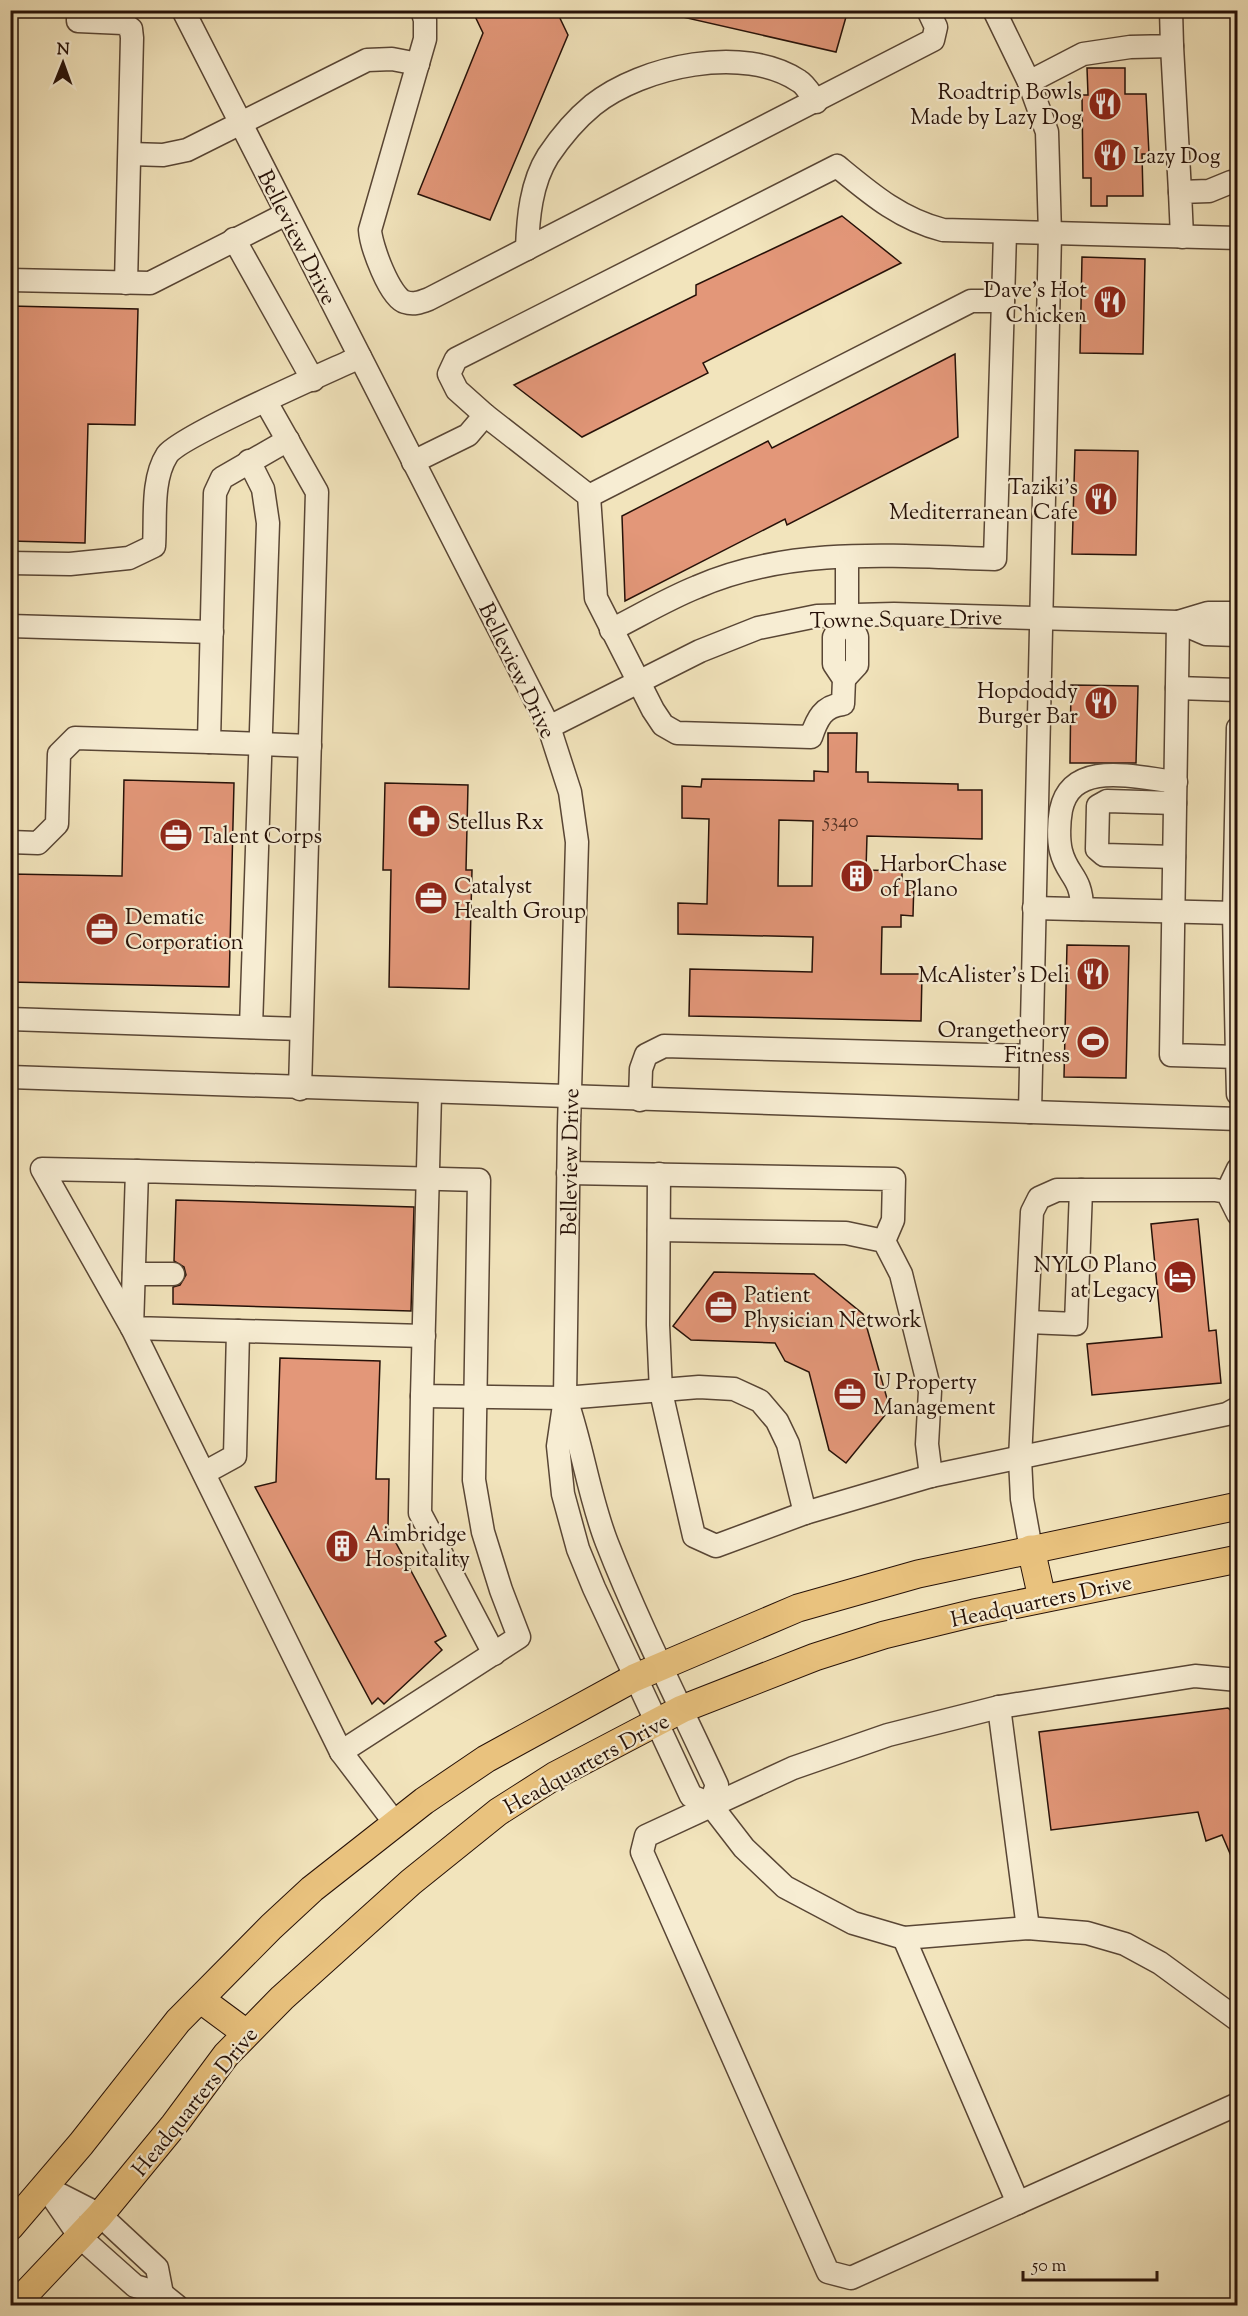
<svg xmlns="http://www.w3.org/2000/svg" width="1248" height="2316" font-family="'Sorts Mill Goudy',serif">
  <rect width="100%" height="100%" fill="#f2e4bc"/>
  <filter id="stains"><feTurbulence type="fractalNoise" baseFrequency=".00333" numOctaves="4"/><feColorMatrix values="0 0 0 0 .2 0 0 0 0 .09 0 0 0 0 .02 0 0 0 .5 -.17"/></filter>
  <radialGradient id="worn" r=".72"><stop offset=".6" stop-color="#630" stop-opacity="0"/><stop offset="1" stop-color="#630" stop-opacity=".3"/></radialGradient>
  <g fill="#e39779" stroke="#261108" stroke-width="1.5" fill-rule="evenodd">
    <polygon points="472,10 556,10 568,35 490,220 418,194 483,33"/>
    <polygon points="678,10 848,10 836,52 678,16"/>
    <polygon points="1087,68 1125,68 1125,94 1146,94 1149,154 1142,154 1143,196 1107,196 1107,206 1091,206 1091,178 1083,178 1082,95 1088,95"/>
    <polygon points="842,216 901,263 703,363 708,373 582,437 514,385 696,295 696,285"/>
    <polygon points="1082,257 1145,259 1143,354 1080,353"/>
    <polygon points="10,306 138,309 135,425 88,424 85,543 10,541"/>
    <polygon points="955,354 958,437 787,525 785,519 625,601 622,516 768,441 772,448"/>
    <polygon points="1075,450 1138,451 1136,555 1072,554"/>
    <polygon points="1071,685 1138,686 1136,763 1070,763"/>
    <path d="M828 733H857L856 772H868V782L958 784V790H982V839L867 836 866 870 902 871V880H914L913 916 901 915V927H882L881 974H922L921 1021 689 1016 690 969 812 972 813 937 678 934V903L707 904 709 819 682 818V786L701 787 702 779 814 781V771L828 772ZM779 820 813 821 812 886H778Z"/>
    <polygon points="124,780 234,783 229,987 10,982 10,874 122,876"/>
    <polygon points="385,783 468,785 466,870 472,870 469,989 389,987 391,870 383,870"/>
    <polygon points="1067,945 1129,946 1126,1078 1064,1077"/>
    <polygon points="176,1200 414,1207 411,1311 173,1304 173,1287 180,1285 186,1275 184,1267 174,1261"/>
    <polygon points="1198,1219 1209,1331 1216,1330 1221,1383 1092,1395 1087,1344 1162,1337 1151,1224"/>
    <polygon points="714,1272 814,1274 863,1314 890,1409 846,1463 829,1450 809,1372 785,1361 775,1343 691,1340 673,1326"/>
    <polygon points="280,1358 380,1361 376,1479 389,1479 388,1528 446,1636 435,1642 442,1650 384,1704 378,1698 372,1704 255,1487 276,1482"/>
    <polygon points="1228,1708 1238,1717 1238,1872 1222,1835 1206,1841 1198,1812 1051,1830 1039,1732"/>
  </g>
  <g fill="none" stroke-linecap="round" stroke-linejoin="round">
    <g stroke="#594635" stroke-width="25">
      <g id="minor">
        <polyline points="78,10 78,21 123,23 131,29 132,38 126,283"/>
        <polyline points="183,10 549,727 570,792 577,842 569,1126 565,1398 558,1446 563,1494 578,1549 594,1588 691,1796 710,1804 744,1848 785,1887 853,1923 904,1938 1028,1928 1087,1933 1125,1944 1160,1963 1238,2020"/>
        <path d="M422 10 425 20V39L370 230C371 246 390 298 405 302 414 305 421 302 429 299L933 40 936 27 928 10"/>
        <polyline points="994,10 1029,82 1047,132 1050,234 1030,1112"/>
        <polyline points="1172,46 1180,192"/>
        <polyline points="1029,82 1083,54 1130,47 1172,46 1171,10"/>
        <polyline points="130,154 163,155 187,150 367,60 392,59 418,64"/>
        <polyline points="1182,237 1180,192 1209,191 1231,182"/>
        <polyline points="234,239 313,380"/>
        <path d="M527 249C528 218 531 183 548 156 560 138 576 119 593 105 642 66 744 44 799 81 806 85 811 95 816 102"/>
        <polyline points="10,280 150,283 286,214"/>
        <polyline points="1003,301 1005,233"/>
        <polyline points="266,402 317,492 300,1089"/>
        <path d="M485 415 589 496 596 598 653 710 663 725 677 733 811 737C817 719 823 706 843 704L844 679 834 664V637L847 615"/>
        <polyline points="288,440 222,478 215,493 209,742 310,746"/>
        <polyline points="249,461 263,489 268,523 251,1027"/>
        <path d="M413 462 468 435 485 415 457 390 449 374 456 359 837 166C871 194 900 219 943 230L1238 238"/>
        <path d="M589 496 971 301H1003L995 559C896 556 790 546 697 587 667 599 639 616 611 630"/>
        <path d="M10 563 70 564 129 558 154 546C156 519 151 480 167 455 178 437 330 371 360 357"/>
        <polyline points="1178,622 1171,1055 1237,1057 1238,1094"/>
        <polyline points="1178,622 1206,634 1238,635"/>
        <polyline points="10,626 212,632"/>
        <polyline points="844,679 857,665 857,637 847,615 847,557"/>
        <polyline points="1177,688 1238,690"/>
        <polyline points="549,727 700,651 758,628 817,616 894,614 1178,622 1208,613 1238,613"/>
        <polyline points="10,842 38,843 57,824 59,754 75,738 209,742"/>
        <polyline points="1174,857 1104,855 1097,849 1098,806 1107,801 1175,803"/>
        <polyline points="1034,908 1234,913"/>
        <path d="M1082 909C1082 876 1067 876 1061 851 1058 839 1059 821 1061 810 1072 758 1137 778 1176 782"/>
        <polyline points="10,1019 301,1029"/>
        <polyline points="1237,1057 1234,913 1238,728"/>
        <polyline points="10,1077 1238,1119"/>
        <polyline points="430,1094 422,1396 565,1398 699,1387 734,1389 760,1401 777,1421 788,1444 805,1513"/>
        <polyline points="640,1100 641,1069 646,1055 664,1046 1031,1056"/>
        <polyline points="137,1171 42,1169 132,1328 341,1752 395,1823"/>
        <polyline points="568,1173 894,1179 893,1220 884,1241"/>
        <polyline points="659,1174 658,1325 661,1392 694,1536 716,1546 805,1513 931,1476 1227,1414 1238,1408"/>
        <polyline points="1227,1192 1238,1169"/>
        <polyline points="659,1230 846,1233 884,1241 901,1274 930,1391 927,1444 931,1476"/>
        <polyline points="134,1274 173,1274"/>
        <polyline points="1028,1322 1076,1324 1081,1190"/>
        <polyline points="422,1396 420,1513 494,1654"/>
        <path d="M567 1402C583 1449 589 1497 607 1543 639 1625 680 1705 717 1785L710 1804"/>
        <polyline points="204,1473 235,1456 238,1331"/>
        <polyline points="1031,1549 1022,1499 1020,1459 1032,1212 1039,1198 1057,1190 1215,1190 1227,1192 1238,1214"/>
        <polyline points="1238,1680 1195,1676 999,1707 888,1735 793,1768 646,1836 642,1852 828,2272 851,2278 1238,2104"/>
        <polyline points="999,1707 1028,1928"/>
        <polyline points="341,1752 519,1637 501,1590 483,1532 474,1480 479,1180 137,1171 132,1328 424,1336"/>
        <polyline points="904,1938 1018,2203"/>
        <polyline points="45,2186 80,2237 135,2286 162,2294 177,2306"/>
        <polyline points="47,2188 100,2215 115,2229 157,2268 162,2294"/>
      </g>
    </g>
    <g stroke="#261108" stroke-width="29">
      <g id="major">
        <polyline points="1031,1549 1042,1598"/>
        <polyline points="200,1999 246,2033"/>
        <polyline points="10,2227 81,2144 178,2021 271,1927 312,1889 424,1801 486,1759 634,1678 798,1608 918,1574 1238,1506"/>
        <polyline points="14,2306 100,2215 174,2125 226,2055 282,1998 411,1882 498,1812 556,1775 682,1709 815,1657 884,1635 974,1613 1238,1559"/>
      </g>
    </g>
    <use href="#minor" stroke="#f7edd3" stroke-width="22"/>
    <use href="#major" stroke="#e9c27e" stroke-width="27"/>
  </g>
  <defs>
    <g id="restaurant-disc" transform="scale(1.725)"><circle r="9.5" fill="#8f2418" stroke="#f7edd3"/><path d="M-5-6h1v4h1v-4h1v4h1v-4h1v5L-1.5 .5V6h-2V.5L-5-1ZM5-6V6H3V1.5H1.5Q1.5-4 5-6Z" fill="#fff"/></g>
    <g id="pharmacy-disc" transform="scale(1.725)"><circle r="9.5" fill="#8f2418" stroke="#f7edd3"/><path d="M-2-6h4v4h4v4h-4v4h-4v-4h-4v-4h4Z" fill="#fff"/></g>
    <g id="office-disc" transform="scale(1.725)"><circle r="9.5" fill="#8f2418" stroke="#f7edd3"/><path d="M-6-3h4V-5.5h4V-3h4V5H-6ZM-1-4.5V-3h2v-1.5ZM-6 0V1H6V0Z" fill="#fff"/></g>
    <g id="building-disc" transform="scale(1.725)"><circle r="9.5" fill="#8f2418" stroke="#f7edd3"/><path d="M-4-6H4V6H1V3H-1V6H-4ZM-2.5-4.3h1.7v1.8h-1.7ZM.8-4.3h1.7v1.8H.8ZM-2.5-1h1.7V.8h-1.7ZM.8-1h1.7V.8H.8Z" fill="#fff"/></g>
    <g id="stadium-disc" transform="scale(1.725)"><circle r="9.5" fill="#8f2418" stroke="#f7edd3"/><path d="M0-5a6.5 5 0 1 0 0 10a6.5 5 0 1 0 0-10ZM-3.5-1.8h7v3.6h-7Z" fill="#fff"/></g>
    <g id="hotel-disc" transform="scale(1.725)"><circle r="9.5" fill="#8f2418" stroke="#f7edd3"/><path d="M-6-4.5h1.5V1H6V5H4.5V3h-9V5H-6ZM-4 0a1.8 1.8 0 1 1 3.6 0ZM.5 0V-2.5h3Q6-2.5 6 0Z" fill="#fff"/></g>
  </defs>
  <g fill-rule="evenodd">
    <use href="#restaurant-disc" x="1105" y="104"/>
    <use href="#restaurant-disc" x="1110" y="155"/>
    <use href="#restaurant-disc" x="1110" y="302"/>
    <use href="#restaurant-disc" x="1101" y="499"/>
    <use href="#restaurant-disc" x="1101" y="703"/>
    <use href="#pharmacy-disc" x="424" y="821"/>
    <use href="#office-disc" x="176" y="835"/>
    <use href="#building-disc" x="857" y="876"/>
    <use href="#office-disc" x="431" y="898"/>
    <use href="#office-disc" x="102" y="929"/>
    <use href="#restaurant-disc" x="1093" y="974"/>
    <use href="#stadium-disc" x="1093" y="1042"/>
    <use href="#hotel-disc" x="1180" y="1277"/>
    <use href="#office-disc" x="721" y="1307"/>
    <use href="#office-disc" x="850" y="1394"/>
    <use href="#building-disc" x="342" y="1546"/>
  </g>
  <g text-anchor="middle" stroke-width="4.5" stroke-linejoin="round" paint-order="stroke">
    <g font-size="20" fill="#553224">
      <text x="841" y="827">5340</text>
    </g>
    <g font-size="22" fill="#261108" stroke="#f7edd3" text-anchor="start">
      <text x="1082" y="99" text-anchor="end">Roadtrip Bowls<tspan x="1082" dy="25">Made by Lazy Dog</tspan></text>
      <text x="1133" y="163">Lazy Dog</text>
      <text x="1087" y="297" text-anchor="end">Dave's Hot<tspan x="1087" dy="25">Chicken</tspan></text>
      <text x="1078" y="494" text-anchor="end">Taziki's<tspan x="1078" dy="25">Mediterranean Cafe</tspan></text>
      <text x="1078" y="698" text-anchor="end">Hopdoddy<tspan x="1078" dy="25">Burger Bar</tspan></text>
      <text x="447" y="829">Stellus Rx</text>
      <text x="199" y="843">Talent Corps</text>
      <text x="880" y="871">HarborChase<tspan x="880" dy="25">of Plano</tspan></text>
      <text x="454" y="893">Catalyst<tspan x="454" dy="25">Health Group</tspan></text>
      <text x="125" y="924">Dematic<tspan x="125" dy="25">Corporation</tspan></text>
      <text x="1070" y="982" text-anchor="end">McAlister's Deli</text>
      <text x="1070" y="1037" text-anchor="end">Orangetheory<tspan x="1070" dy="25">Fitness</tspan></text>
      <text x="1157" y="1272" text-anchor="end">NYLO Plano<tspan x="1157" dy="25">at Legacy</tspan></text>
      <text x="744" y="1302">Patient<tspan x="744" dy="25">Physician Network</tspan></text>
      <text x="873" y="1389">U Property<tspan x="873" dy="25">Management</tspan></text>
      <text x="365" y="1541">Aimbridge<tspan x="365" dy="25">Hospitality</tspan></text>
    </g>
    <g font-size="22" fill="#261108" stroke="#f7edd3">
      <text transform="translate(298 237) rotate(63)" y="8">Belleview Drive</text>
      <text transform="translate(906 618) rotate(-1)" y="8">Towne Square Drive</text>
      <text transform="translate(518 670) rotate(64)" y="8">Belleview Drive</text>
      <text transform="translate(569 1162) rotate(-89)" y="8">Belleview Drive</text>
      <text transform="translate(1041 1600) rotate(-12)" y="8">Headquarters Drive</text>
      <text transform="translate(586 1763) rotate(-29)" y="8">Headquarters Drive</text>
      <text transform="translate(194 2101) rotate(-51)" y="8">Headquarters Drive</text>
    </g>
  </g>
  <rect width="1248" height="2316" fill="none" stroke="#f2e4bc" stroke-width="36"/>
  <rect x="12" y="12" width="1224" height="2292" fill="none" stroke="#261108" stroke-width="3"/>
  <rect x="18" y="18" width="1212" height="2280" fill="none" stroke="#261108" stroke-width="1.5"/>
  <g transform="translate(63 63) rotate(1)" stroke="#f7edd3" stroke-width="4.5" paint-order="stroke">
  <path d="M0-4.5L10 22L0 15L-10 22Z" fill="#261108"/>
  <text y="-9" font-size="16" font-weight="bold" text-anchor="middle" fill="#261108">N</text>
  </g>
  <path d="M1023 2271v9h134v-9" fill="none" stroke="#261108" stroke-width="3"/>
  <text x="1032" y="2271" font-size="18" fill="#261108" stroke="#f7edd3" stroke-width="4.5" paint-order="stroke">50 m</text>
  <rect width="100%" height="100%" filter="url(#stains)"/>
  <rect width="100%" height="100%" fill="url(#worn)"/>
</svg>
